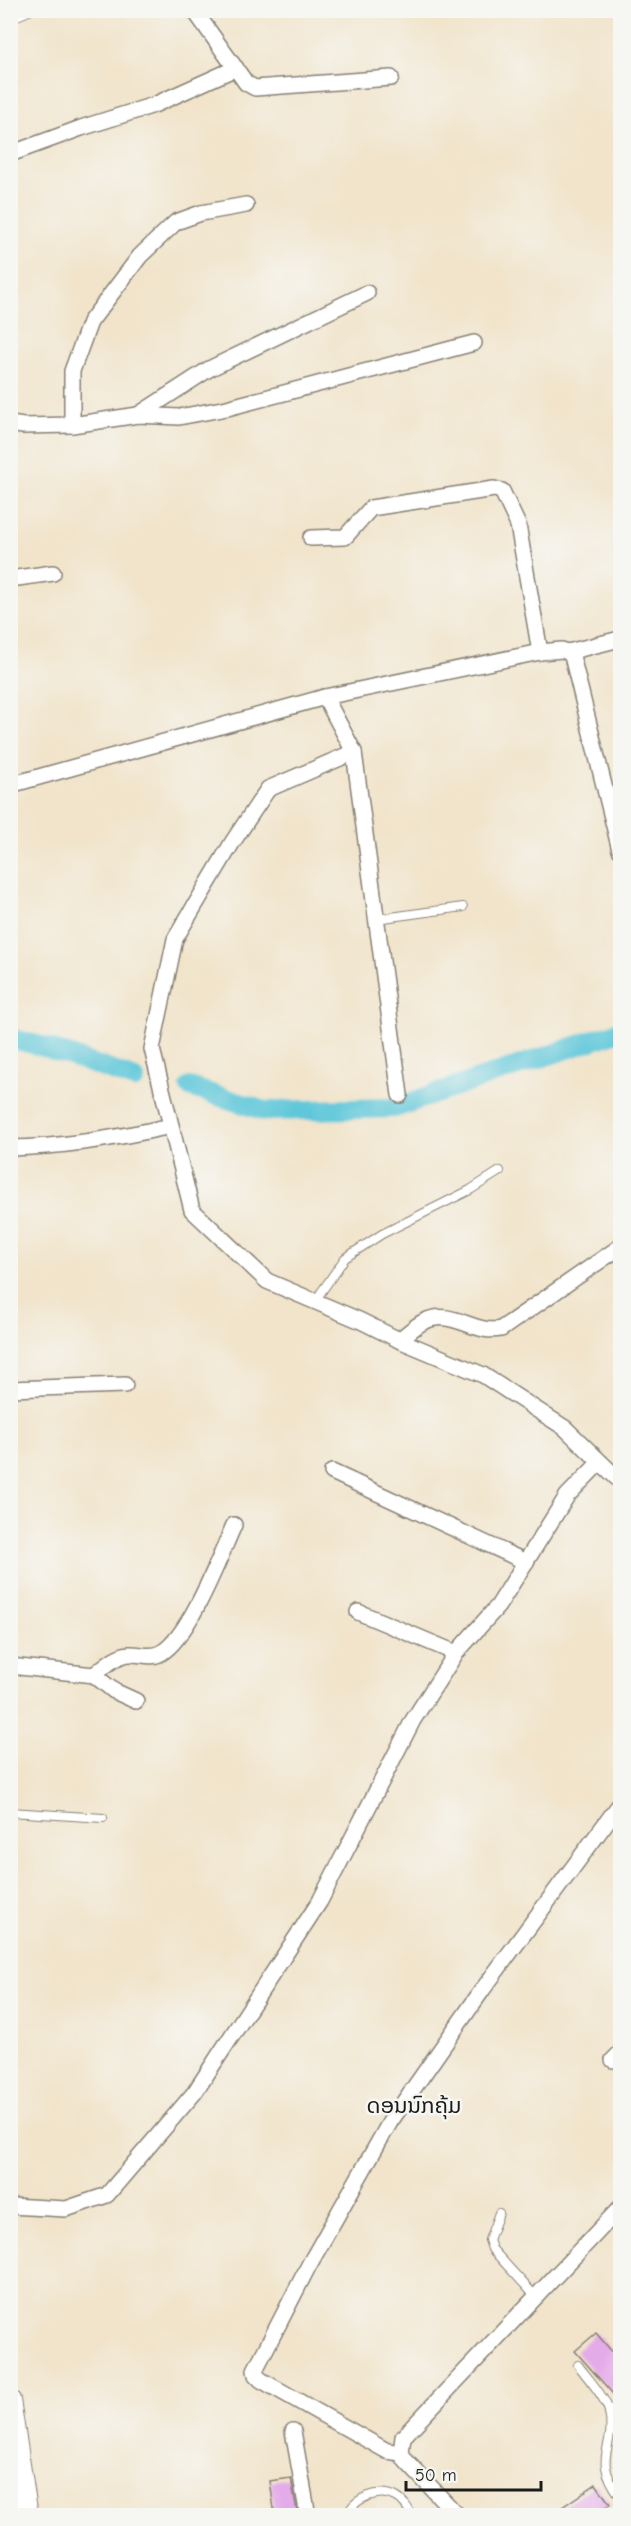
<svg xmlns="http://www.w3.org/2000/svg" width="631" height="2526" font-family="'Comic Neue','Noto Sans Lao',sans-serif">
  <rect width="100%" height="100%" fill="#f6f6f2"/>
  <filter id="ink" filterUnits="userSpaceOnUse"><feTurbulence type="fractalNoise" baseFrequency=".0167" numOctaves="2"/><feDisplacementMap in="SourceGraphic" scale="12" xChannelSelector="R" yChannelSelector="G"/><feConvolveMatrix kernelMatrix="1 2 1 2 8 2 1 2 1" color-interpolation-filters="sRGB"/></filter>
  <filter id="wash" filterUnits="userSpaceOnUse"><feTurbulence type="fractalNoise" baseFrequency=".008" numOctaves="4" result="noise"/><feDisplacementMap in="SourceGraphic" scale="24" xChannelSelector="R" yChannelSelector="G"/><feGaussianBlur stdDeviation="1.35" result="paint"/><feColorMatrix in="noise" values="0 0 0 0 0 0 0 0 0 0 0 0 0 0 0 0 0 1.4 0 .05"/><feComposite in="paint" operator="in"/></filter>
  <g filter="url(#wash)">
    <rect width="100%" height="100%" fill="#f1e4cb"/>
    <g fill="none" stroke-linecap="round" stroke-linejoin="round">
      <g stroke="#5ec7d9" stroke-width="20">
        <polyline points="10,1038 48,1048 135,1079"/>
        <polyline points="190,1087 265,1111 394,1108 620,1031"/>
      </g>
    </g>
    <g id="blocks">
      <g fill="#e4abe9">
        <polygon points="596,2333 621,2362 621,2403 575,2351"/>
        <polygon points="291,2478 298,2516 275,2516 270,2481"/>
        <polygon points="596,2484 610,2504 592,2516 549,2516"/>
      </g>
    </g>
  </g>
  <g filter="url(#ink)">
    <use href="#blocks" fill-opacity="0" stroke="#868074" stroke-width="1.5"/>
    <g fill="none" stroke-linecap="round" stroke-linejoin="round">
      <g stroke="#868074" stroke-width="10">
        <g id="service">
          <polyline points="10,19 31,10"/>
          <polyline points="376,919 463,907"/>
          <polyline points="315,1301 345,1258 382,1234 470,1190 500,1171"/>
          <polyline points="10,1812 103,1818"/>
          <polyline points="499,2213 489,2240 492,2249 536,2297"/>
          <path d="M578 2365C586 2376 607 2399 609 2412 617 2450 590 2455 620 2496"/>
          <path d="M347 2516C353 2498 379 2488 396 2497 404 2501 408 2508 412 2516"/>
        </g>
      </g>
      <g stroke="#868074" stroke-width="18">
        <g id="minor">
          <polyline points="194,10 246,83 255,88 391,78"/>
          <polyline points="10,154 81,128 154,105 236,68"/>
          <polyline points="138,415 209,369 367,293"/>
          <polyline points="10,424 23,426 72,425 138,415 179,417 227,408 474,343"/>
          <polyline points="72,425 72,371 90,322 140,256 176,222 201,213 246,205"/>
          <polyline points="311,538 345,537 371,508 494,489 502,491 518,525 540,652"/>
          <polyline points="10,579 53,573"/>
          <polyline points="568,652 572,656 620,850"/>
          <polyline points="325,697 354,752 268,789 232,843 175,939 152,1049 192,1210 267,1281 361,1321 399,1340 483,1375 565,1428 620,1481"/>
          <polyline points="354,752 400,1095"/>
          <polyline points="10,785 325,697 540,652 562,650 568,652 620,639"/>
          <path d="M10 1148C65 1147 118 1138 171 1126"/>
          <path d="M399 1340C407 1334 416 1325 425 1321 451 1308 474 1335 501 1329L620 1247"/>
          <polyline points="10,1389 125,1385"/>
          <polyline points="332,1472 526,1562"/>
          <polyline points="358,1612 456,1653"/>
          <polyline points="10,1666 94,1675 114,1691 136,1701"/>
          <path d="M94 1675C104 1667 116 1655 129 1654 140 1653 151 1659 161 1653 190 1636 220 1556 234 1525"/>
          <polyline points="613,2060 620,2053"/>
          <polyline points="10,2206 66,2209 107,2195 195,2092 320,1901 413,1720 456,1653 498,1606 567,1496 599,1463"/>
          <polyline points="293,2431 308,2516"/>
          <polyline points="401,2453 387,2451 261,2380 256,2375 255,2370 309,2265 390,2122 483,1989 620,1804"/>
          <polyline points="458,2516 406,2461 401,2453 403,2437 620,2208"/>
        </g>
      </g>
      <g stroke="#868074" stroke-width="22">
        <polyline id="tertiary" points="10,2400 28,2516"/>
      </g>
      <use href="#service" stroke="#fff" stroke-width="8"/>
      <use href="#minor" stroke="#fff" stroke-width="15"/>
      <use href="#tertiary" stroke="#fff" stroke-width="20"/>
    </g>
  </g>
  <g text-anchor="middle" stroke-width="5" stroke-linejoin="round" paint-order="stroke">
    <g font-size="22" fill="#1c1c1c" stroke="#f6f6f2">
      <text x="414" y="2113">ດອນນົກຄຸ້ມ</text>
    </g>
  </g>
  <rect width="631" height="2526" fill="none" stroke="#f6f6f2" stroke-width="36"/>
  <path d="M406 2481v9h135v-9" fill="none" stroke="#1c1c1c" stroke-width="3"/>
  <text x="415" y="2481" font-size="18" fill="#1c1c1c" stroke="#f6f6f2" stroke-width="4.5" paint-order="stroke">50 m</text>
</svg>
